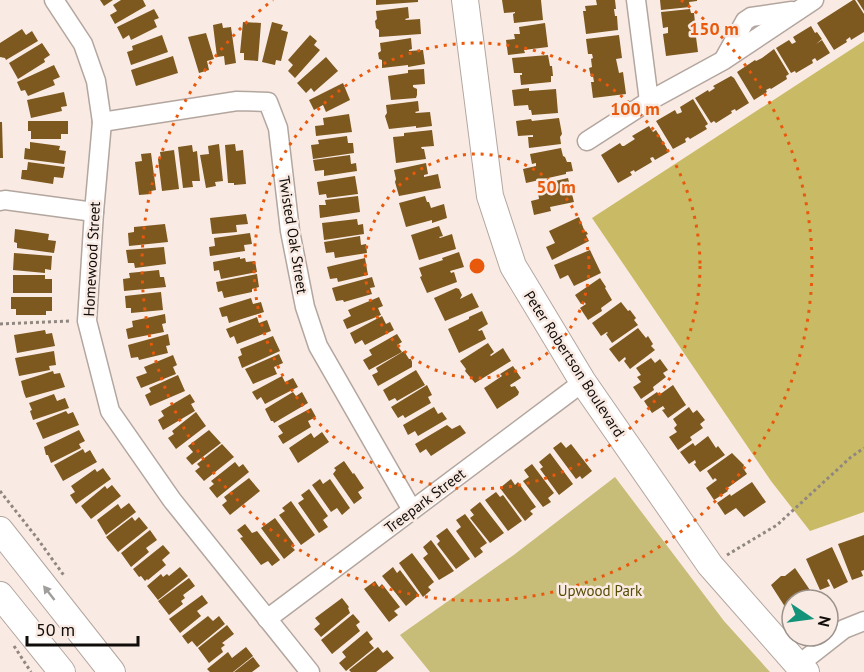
<svg xmlns="http://www.w3.org/2000/svg" width="864" height="672" font-family="'PT Sans',sans-serif">
  <rect width="100%" height="100%" fill="#f9ebe3"/>
  <polygon fill="#c8bc79" points="615,477 724,621 770,672 430,672 400,635 515,554"/>
  <polygon fill="#c9ba65" points="864,41 864,512 810,531 771,481 592,218"/>
  <g fill="#7d581f">
    <polygon points="100,0 113,0 104,6"/>
    <polygon points="121,0 143,0 146,6 115,24 110,15 117,11 113,5"/>
    <polygon points="376,0 418,0 418,2 376,5"/>
    <polygon points="502,0 541,0 543,20 514,23 513,14 515,13 515,12 504,13"/>
    <polygon points="596,0 615,0 616,9 614,9 615,16 617,16 618,30 586,34 583,11 586,11 585,6 597,5"/>
    <polygon points="660,0 697,0 697,1 689,2 690,7 661,10"/>
    <polygon points="853,0 855,0 864,14 864,32 851,40 850,37 846,40 847,42 834,50 817,23"/>
    <polygon points="857,0 864,0 864,11"/>
    <polygon points="408,7 409,18 405,19 406,20 420,19 421,34 379,37 379,30 376,28 375,21 377,19 376,11"/>
    <polygon points="154,9 159,18 154,20 157,27 131,40 129,35 123,39 117,27"/>
    <polygon points="690,9 691,13 694,13 696,32 692,33 693,37 696,37 698,52 666,56 663,34 668,33 668,27 663,28 661,12"/>
    <polygon points="243,22 261,23 258,61 244,60 244,53 240,53"/>
    <polygon points="272,22 283,25 281,30 288,32 281,61 276,60 275,65 262,62"/>
    <polygon points="222,23 223,28 231,27 236,63 225,65 224,56 217,57 213,25"/>
    <polygon points="545,23 548,47 524,50 525,53 508,55 506,40 515,39 514,34 520,34 519,27"/>
    <polygon points="811,26 815,33 817,32 822,39 816,44 822,40 830,53 817,61 815,58 812,60 813,63 796,73 795,71 791,73 776,48 789,40 792,44 796,42 793,37"/>
    <polygon points="22,29 26,35 32,31 38,41 6,60 5,58 0,57 0,43"/>
    <polygon points="206,33 214,59 207,61 209,70 199,73 188,37"/>
    <polygon points="162,35 168,52 131,65 127,52 133,50 132,46"/>
    <polygon points="310,35 317,41 314,45 320,50 295,78 288,71 293,65 288,60"/>
    <polygon points="619,35 622,58 616,59 619,73 623,72 626,94 593,98 591,82 594,82 593,76 591,77 589,68 592,67 591,59 593,58 592,54 588,54 586,39"/>
    <polygon points="411,38 412,49 409,50 409,51 423,50 425,64 408,67 408,65 382,68 382,60 379,59 378,53 381,51 380,43"/>
    <polygon points="42,43 50,55 44,59 45,62 18,79 9,63"/>
    <polygon points="774,49 789,74 786,76 787,79 771,89 770,88 766,90 767,92 754,100 737,72 755,60 756,61 762,58"/>
    <polygon points="548,55 550,66 552,66 553,76 551,76 551,82 521,85 520,75 522,75 522,73 514,73 512,58"/>
    <polygon points="173,56 178,73 136,86 131,70"/>
    <polygon points="326,57 338,71 314,92 311,88 306,93 297,83"/>
    <polygon points="54,65 60,77 53,80 55,85 28,96 25,90 21,91 17,82"/>
    <polygon points="424,69 425,84 413,85 413,87 417,89 417,95 416,98 391,100 388,76 408,73 408,70"/>
    <polygon points="731,76 734,78 749,103 736,111 735,109 731,111 732,113 716,123 714,121 711,123 695,98 708,90 709,92 715,88 713,86"/>
    <polygon points="343,83 350,100 326,112 323,105 314,110 309,100"/>
    <polygon points="529,88 529,91 556,89 558,113 532,115 531,110 529,110 528,105 514,106 512,90"/>
    <polygon points="64,92 67,106 61,107 62,111 31,118 27,100"/>
    <polygon points="693,99 708,124 705,126 707,129 690,139 688,137 685,139 686,142 673,149 656,121 675,110 677,114 680,113 682,112 680,107"/>
    <polygon points="418,101 419,111 415,112 416,113 430,112 432,126 416,128 416,126 389,129 385,116 387,113 386,105"/>
    <polygon points="349,114 352,132 316,136 315,126 324,125 323,118"/>
    <polygon points="559,118 562,134 560,137 561,144 529,148 528,137 533,137 533,135 518,136 516,121 531,119 532,121"/>
    <polygon points="28,121 68,121 68,134 61,134 61,139 31,139 31,131 28,131"/>
    <polygon points="0,122 2,122 3,158 0,158"/>
    <polygon points="649,126 653,132 656,130 669,152 655,160 653,157 650,158 652,162 635,172 634,170 630,172 632,175 618,183 601,155 620,143 622,146 624,146 635,139 632,136"/>
    <polygon points="432,130 434,146 421,147 422,149 424,149 426,159 396,163 393,137 404,136 404,133"/>
    <polygon points="347,136 348,143 353,143 354,153 313,159 311,145 319,144 318,140"/>
    <polygon points="30,142 60,146 59,150 66,151 64,164 24,159 25,148 30,149"/>
    <polygon points="219,144 223,181 215,182 216,186 206,188 200,155 209,154 208,146"/>
    <polygon points="235,144 236,151 243,150 246,184 234,185 234,183 228,183 225,145"/>
    <polygon points="192,145 193,152 197,151 200,181 192,181 193,187 183,188 178,147"/>
    <polygon points="561,148 563,156 565,157 567,162 571,162 573,171 566,172 566,174 526,183 523,169 536,166 536,163 532,164 530,154"/>
    <polygon points="174,150 179,189 162,191 158,159 161,159 160,152"/>
    <polygon points="151,153 156,190 151,191 151,194 139,195 135,162 142,161 141,154"/>
    <polygon points="350,155 351,164 356,163 357,171 324,176 324,170 315,171 313,160"/>
    <polygon points="28,162 65,167 63,178 54,177 53,184 21,179 22,170 27,170"/>
    <polygon points="426,163 428,174 424,175 424,177 438,174 441,188 399,196 395,182 396,179 394,170"/>
    <polygon points="355,176 358,194 327,198 326,194 319,195 317,182"/>
    <polygon points="568,178 574,202 550,207 551,211 534,215 531,201 539,199 538,192 543,191 542,184"/>
    <polygon points="358,196 360,212 320,218 319,205 326,205 325,200"/>
    <polygon points="425,196 427,202 429,202 431,208 444,204 447,218 432,223 432,220 406,227 399,203"/>
    <polygon points="246,214 248,224 236,225 237,232 212,234 210,218"/>
    <polygon points="579,217 585,232 586,231 588,234 586,235 589,241 552,260 546,247 555,243 549,231"/>
    <polygon points="357,219 358,225 363,224 364,234 324,240 322,223"/>
    <polygon points="165,224 168,242 129,246 128,233 134,232 134,227"/>
    <polygon points="439,226 443,236 439,237 440,238 452,234 456,249 419,260 411,235"/>
    <polygon points="15,229 49,234 48,240 56,241 54,253 17,248 17,243 14,242"/>
    <polygon points="250,233 252,244 244,245 245,251 210,256 209,247 215,246 214,238"/>
    <polygon points="360,236 361,245 366,244 367,253 335,258 334,252 326,253 324,242"/>
    <polygon points="164,247 166,264 135,268 134,263 128,263 126,250"/>
    <polygon points="590,250 601,273 574,286 568,275 560,279 554,265"/>
    <polygon points="459,252 464,267 450,271 451,273 454,272 457,282 427,293 420,277 422,276 419,268 443,260 442,258"/>
    <polygon points="14,253 52,256 51,270 45,269 45,273 13,270"/>
    <polygon points="240,257 240,259 245,258 246,262 255,261 257,272 221,279 219,270 214,271 213,262"/>
    <polygon points="365,258 368,275 338,282 337,278 330,279 327,267"/>
    <polygon points="159,270 160,277 164,277 166,287 124,291 123,279 130,278 129,273"/>
    <polygon points="257,274 259,287 252,289 252,292 224,298 222,291 218,292 216,282"/>
    <polygon points="13,275 45,275 45,279 52,279 52,293 13,293"/>
    <polygon points="372,277 375,287 370,288 372,294 344,302 343,300 336,301 332,288"/>
    <polygon points="600,278 606,287 605,288 612,300 601,308 602,311 588,320 580,308 586,304 584,302 581,304 575,295"/>
    <polygon points="456,288 459,289 462,295 460,299 472,293 479,307 445,321 434,298"/>
    <polygon points="161,292 163,310 131,313 131,308 126,308 125,296"/>
    <polygon points="11,297 52,297 52,311 46,311 46,315 16,315 16,309 11,309"/>
    <polygon points="379,297 383,306 378,308 381,315 347,329 343,320 351,316 348,310"/>
    <polygon points="251,298 253,304 261,302 264,312 229,323 227,316 222,317 219,308"/>
    <polygon points="621,302 628,311 630,310 636,318 634,320 638,325 612,343 606,334 608,333 607,332 601,336 592,323"/>
    <polygon points="482,311 488,324 478,330 479,331 482,330 486,339 459,353 448,329 469,319 469,317"/>
    <polygon points="165,314 166,323 162,324 164,332 128,339 126,329 133,327 132,321"/>
    <polygon points="382,316 386,324 390,322 394,330 365,345 362,340 355,344 350,333"/>
    <polygon points="257,317 259,323 267,320 271,331 237,344 234,336 230,338 226,329"/>
    <polygon points="638,328 646,338 648,336 653,344 651,346 655,350 630,369 624,361 626,359 625,357 619,362 609,349"/>
    <polygon points="45,330 46,334 52,333 55,346 17,353 14,335"/>
    <polygon points="168,334 170,345 166,346 168,353 139,360 138,357 131,358 128,345"/>
    <polygon points="397,334 402,342 397,345 402,352 369,370 363,360 372,355 369,350"/>
    <polygon points="273,336 280,351 242,368 238,357 242,355 240,349"/>
    <polygon points="488,343 494,352 490,355 491,356 503,348 511,361 475,383 465,371 466,369 460,361"/>
    <polygon points="54,351 56,365 49,366 50,370 19,376 15,358"/>
    <polygon points="404,351 409,359 411,359 412,362 412,367 378,386 372,375 378,372 376,368"/>
    <polygon points="279,354 283,363 274,367 277,374 253,384 245,369"/>
    <polygon points="173,355 177,365 173,367 176,374 141,388 136,377 147,373 144,367"/>
    <polygon points="651,358 655,363 660,359 668,370 663,373 666,377 653,387 654,390 641,399 633,387 641,382 637,377 641,375 636,368"/>
    <polygon points="513,366 521,378 510,385 511,387 515,386 519,392 518,395 497,409 484,388 502,376 500,374"/>
    <polygon points="416,370 425,385 397,401 395,398 389,401 383,390"/>
    <polygon points="53,371 54,374 60,373 65,387 26,398 24,393 21,381"/>
    <polygon points="178,375 185,391 150,406 145,395 151,392 149,388"/>
    <polygon points="282,376 285,382 293,378 298,387 265,404 261,397 257,400 252,392"/>
    <polygon points="427,385 432,395 428,397 431,403 405,418 403,415 398,418 391,407"/>
    <polygon points="673,385 686,405 668,418 662,410 665,409 663,406 652,413 644,401 657,392 659,395"/>
    <polygon points="293,392 296,396 302,392 308,403 274,423 273,421 271,421 265,409"/>
    <polygon points="54,394 57,401 65,398 69,408 33,420 30,411 32,410 29,403"/>
    <polygon points="190,394 195,402 191,404 195,411 163,430 158,420 164,416 161,411"/>
    <polygon points="434,407 438,414 442,412 447,419 418,436 415,431 408,435 403,425"/>
    <polygon points="689,407 693,413 697,410 705,420 700,424 703,428 690,437 692,440 678,450 669,437 677,432 674,428 677,425 673,419"/>
    <polygon points="311,408 316,417 308,421 311,427 283,444 278,436 283,433 278,426"/>
    <polygon points="66,411 68,414 73,412 79,425 43,439 36,423"/>
    <polygon points="196,412 206,426 176,449 168,438 174,434 172,431"/>
    <polygon points="447,425 452,429 460,425 466,433 431,456 426,449 420,453 415,444"/>
    <polygon points="79,430 85,441 79,444 81,448 51,463 48,455 46,455 44,447"/>
    <polygon points="209,430 221,443 192,465 186,458 193,452 188,446"/>
    <polygon points="322,432 329,442 298,463 289,448 311,433 314,438"/>
    <polygon points="708,436 716,448 718,446 725,455 700,472 694,464 696,463 695,460 689,464 680,452 693,443 695,446"/>
    <polygon points="561,442 566,448 571,444 592,471 582,479 580,476 576,479 553,448"/>
    <polygon points="222,444 234,457 204,481 195,471 200,467 197,464"/>
    <polygon points="83,449 85,453 90,450 97,462 63,481 54,465"/>
    <polygon points="550,453 573,484 559,495 540,469 543,467 539,462"/>
    <polygon points="732,453 744,465 743,468 747,474 726,489 728,491 714,500 706,488 717,480 715,478 713,480 707,471"/>
    <polygon points="344,461 353,474 354,473 364,488 358,492 362,498 354,504 333,474 336,470 334,468"/>
    <polygon points="235,462 239,467 243,464 249,472 217,498 209,488 214,484 211,481"/>
    <polygon points="532,464 554,493 548,498 551,502 543,507 523,481 529,477 524,470"/>
    <polygon points="103,468 111,479 76,504 70,495 75,492 71,486 95,469 97,472"/>
    <polygon points="249,478 260,491 230,515 222,505 227,501 224,497"/>
    <polygon points="320,479 323,484 330,479 350,508 342,515 337,508 331,512 312,485"/>
    <polygon points="511,479 515,485 518,482 536,507 530,511 533,514 525,521 500,488"/>
    <polygon points="752,482 766,502 744,517 736,508 725,515 717,503 730,494 731,496"/>
    <polygon points="112,485 121,496 91,519 81,506 105,486 107,489"/>
    <polygon points="309,489 328,516 323,520 328,527 319,533 298,503 304,499 301,495"/>
    <polygon points="496,492 500,497 503,495 522,521 508,531 485,500"/>
    <polygon points="291,501 315,535 301,545 279,515 285,511 282,508"/>
    <polygon points="480,502 504,533 490,543 470,518 474,515 470,510"/>
    <polygon points="129,503 136,512 106,535 97,520 118,504 121,509"/>
    <polygon points="465,514 487,543 480,548 483,552 475,558 456,531 461,527 456,520"/>
    <polygon points="132,517 135,521 139,517 148,528 118,552 106,537"/>
    <polygon points="275,518 294,544 291,546 295,550 284,559 261,528"/>
    <polygon points="245,524 252,533 257,531 280,560 272,566 268,561 261,565 240,538 243,537 237,530"/>
    <polygon points="447,528 470,559 456,569 437,544 440,541 436,536"/>
    <polygon points="150,530 157,540 146,548 149,552 131,567 121,553"/>
    <polygon points="864,535 864,570 861,571 863,576 852,580 838,544"/>
    <polygon points="431,540 454,571 439,580 423,558 428,554 423,547"/>
    <polygon points="163,545 170,553 162,560 166,565 148,580 147,579 145,581 141,576 139,577 133,569"/>
    <polygon points="832,547 848,582 834,589 829,579 827,580 830,586 820,590 806,559"/>
    <polygon points="412,553 434,582 428,587 431,590 423,597 399,563"/>
    <polygon points="180,567 188,576 158,600 147,586 161,574 163,577 167,574 169,576"/>
    <polygon points="393,567 397,573 400,570 419,595 406,606 382,576"/>
    <polygon points="795,568 816,599 814,600 792,600 792,611 789,613 771,585 781,576 785,576"/>
    <polygon points="189,578 195,586 183,595 185,598 181,601 183,604 169,615 158,601"/>
    <polygon points="375,581 379,587 382,584 400,607 394,611 398,615 389,622 364,589"/>
    <polygon points="202,595 208,603 197,611 201,616 180,633 169,619"/>
    <polygon points="342,598 349,607 348,608 350,613 321,637 314,629 320,624 315,618"/>
    <polygon points="353,614 360,622 356,625 360,631 332,654 321,640"/>
    <polygon points="208,616 213,621 219,616 225,624 197,647 192,641 188,644 182,636"/>
    <polygon points="227,625 234,634 222,643 225,645 221,648 223,652 209,663 198,648"/>
    <polygon points="367,631 373,639 369,642 374,648 346,671 339,663 346,657 342,652"/>
    <polygon points="246,647 253,656 233,672 210,672 207,669 228,652 232,658"/>
    <polygon points="378,647 383,653 387,650 394,658 376,672 351,672 349,670"/>
    <polygon points="253,657 260,666 252,672 234,672"/>
  </g>
  <g fill="none" stroke-linecap="round" stroke-linejoin="round">
    <g stroke="#b3a69f" stroke-width="21">
      <g id="street">
        <polyline points="54,0 83,44 96,81 102,122 94,212 87,321 110,411 172,500 310,672"/>
        <polyline points="636,0 649,101"/>
        <polyline points="725,57 745,21 751,17 792,11"/>
        <polyline points="102,122 237,101 268,102 278,128 290,231 305,307 318,346 412,510"/>
        <polyline points="587,141 649,101 724,60 814,0"/>
        <polyline points="0,201 5,200 94,212"/>
        <polyline points="267,619 583,382"/>
        <polyline points="798,665 844,629 864,621"/>
      </g>
    </g>
    <g stroke="#b3a69f" stroke-width="28">
      <g id="secondary">
        <polyline points="465,0 490,196 513,266 583,382 710,565 798,665 806,672"/>
        <polyline points="0,530 112,672"/>
        <polyline points="0,595 62,672"/>
      </g>
    </g>
    <g stroke="#908781" stroke-width="3" stroke-dasharray="3 3" stroke-linecap="butt">
      <polyline points="0,324 71,321"/>
      <polyline points="0,491 37,538 65,577"/>
      <polyline points="727,555 777,525 851,457 864,448"/>
      <polyline points="14,646 31,672"/>
    </g>
    <use href="#street" stroke="#fff" stroke-width="18"/>
    <use href="#secondary" stroke="#fff" stroke-width="26"/>
  </g>
  <defs><path id="oneway-solid" d="M-6-.8H1V-3.2L6.5 0L1 3.2V.8H-6Z" transform="scale(1.5)"/></defs>
  <use fill="#9f9e9d" href="#oneway-solid" transform="translate(49 593) rotate(-128)"/>
  <g fill="none" stroke="#e8590c" stroke-width="3" stroke-dasharray="3 6">
    <circle cx="477" cy="266" r="112"/>
    <circle cx="477" cy="266" r="223"/>
    <path d="M681 0A335 335 0 1 1 273 0"/>
  </g>
  <g text-anchor="middle" stroke-width="5" stroke-linejoin="round" paint-order="stroke">
    <g font-size="15" fill="#100c09" stroke="#f9ebe3">
      <text transform="translate(293 235) rotate(81)" y="5">Twisted Oak Street</text>
      <text transform="translate(92 259) rotate(-87)" y="5">Homewood Street</text>
      <text transform="translate(574 364) rotate(57)" y="5">Peter Robertson Boulevard</text>
      <text transform="translate(425 501) rotate(-37)" y="5">Treepark Street</text>
    </g>
    <g font-size="15" fill="#554b04" stroke="#f9ebe3">
      <text x="600" y="596">Upwood Park</text>
    </g>
  </g>
  <circle cx="477" cy="266" r="9" fill="#e8590c" stroke="#f9ebe3" stroke-width="3"/>
  <g font-size="18" text-anchor="middle" font-weight="bold" fill="#e8590c" stroke="#f9ebe3" stroke-width="5" stroke-linejoin="round" paint-order="stroke">
    <text x="714" y="35">150 m</text>
    <text x="635" y="115">100 m</text>
    <text x="556" y="193">50 m</text>
  </g>
  <g transform="translate(810 618) rotate(103)"><circle r="28" fill="#f9ebe3" stroke="#9c928c" stroke-width="1.5"/>
  <path d="M0-4.5L10 22L0 15L-10 22Z" fill="#14937b"/>
  <text y="-9" font-size="16" font-weight="bold" text-anchor="middle" fill="#100c09">N</text>
  </g>
  <path d="M27 636v9h111v-9" fill="none" stroke="#100c09" stroke-width="3"/>
  <text x="36" y="636" font-size="18" fill="#100c09" stroke="#f9ebe3" stroke-width="4.5" paint-order="stroke">50 m</text>
</svg>
